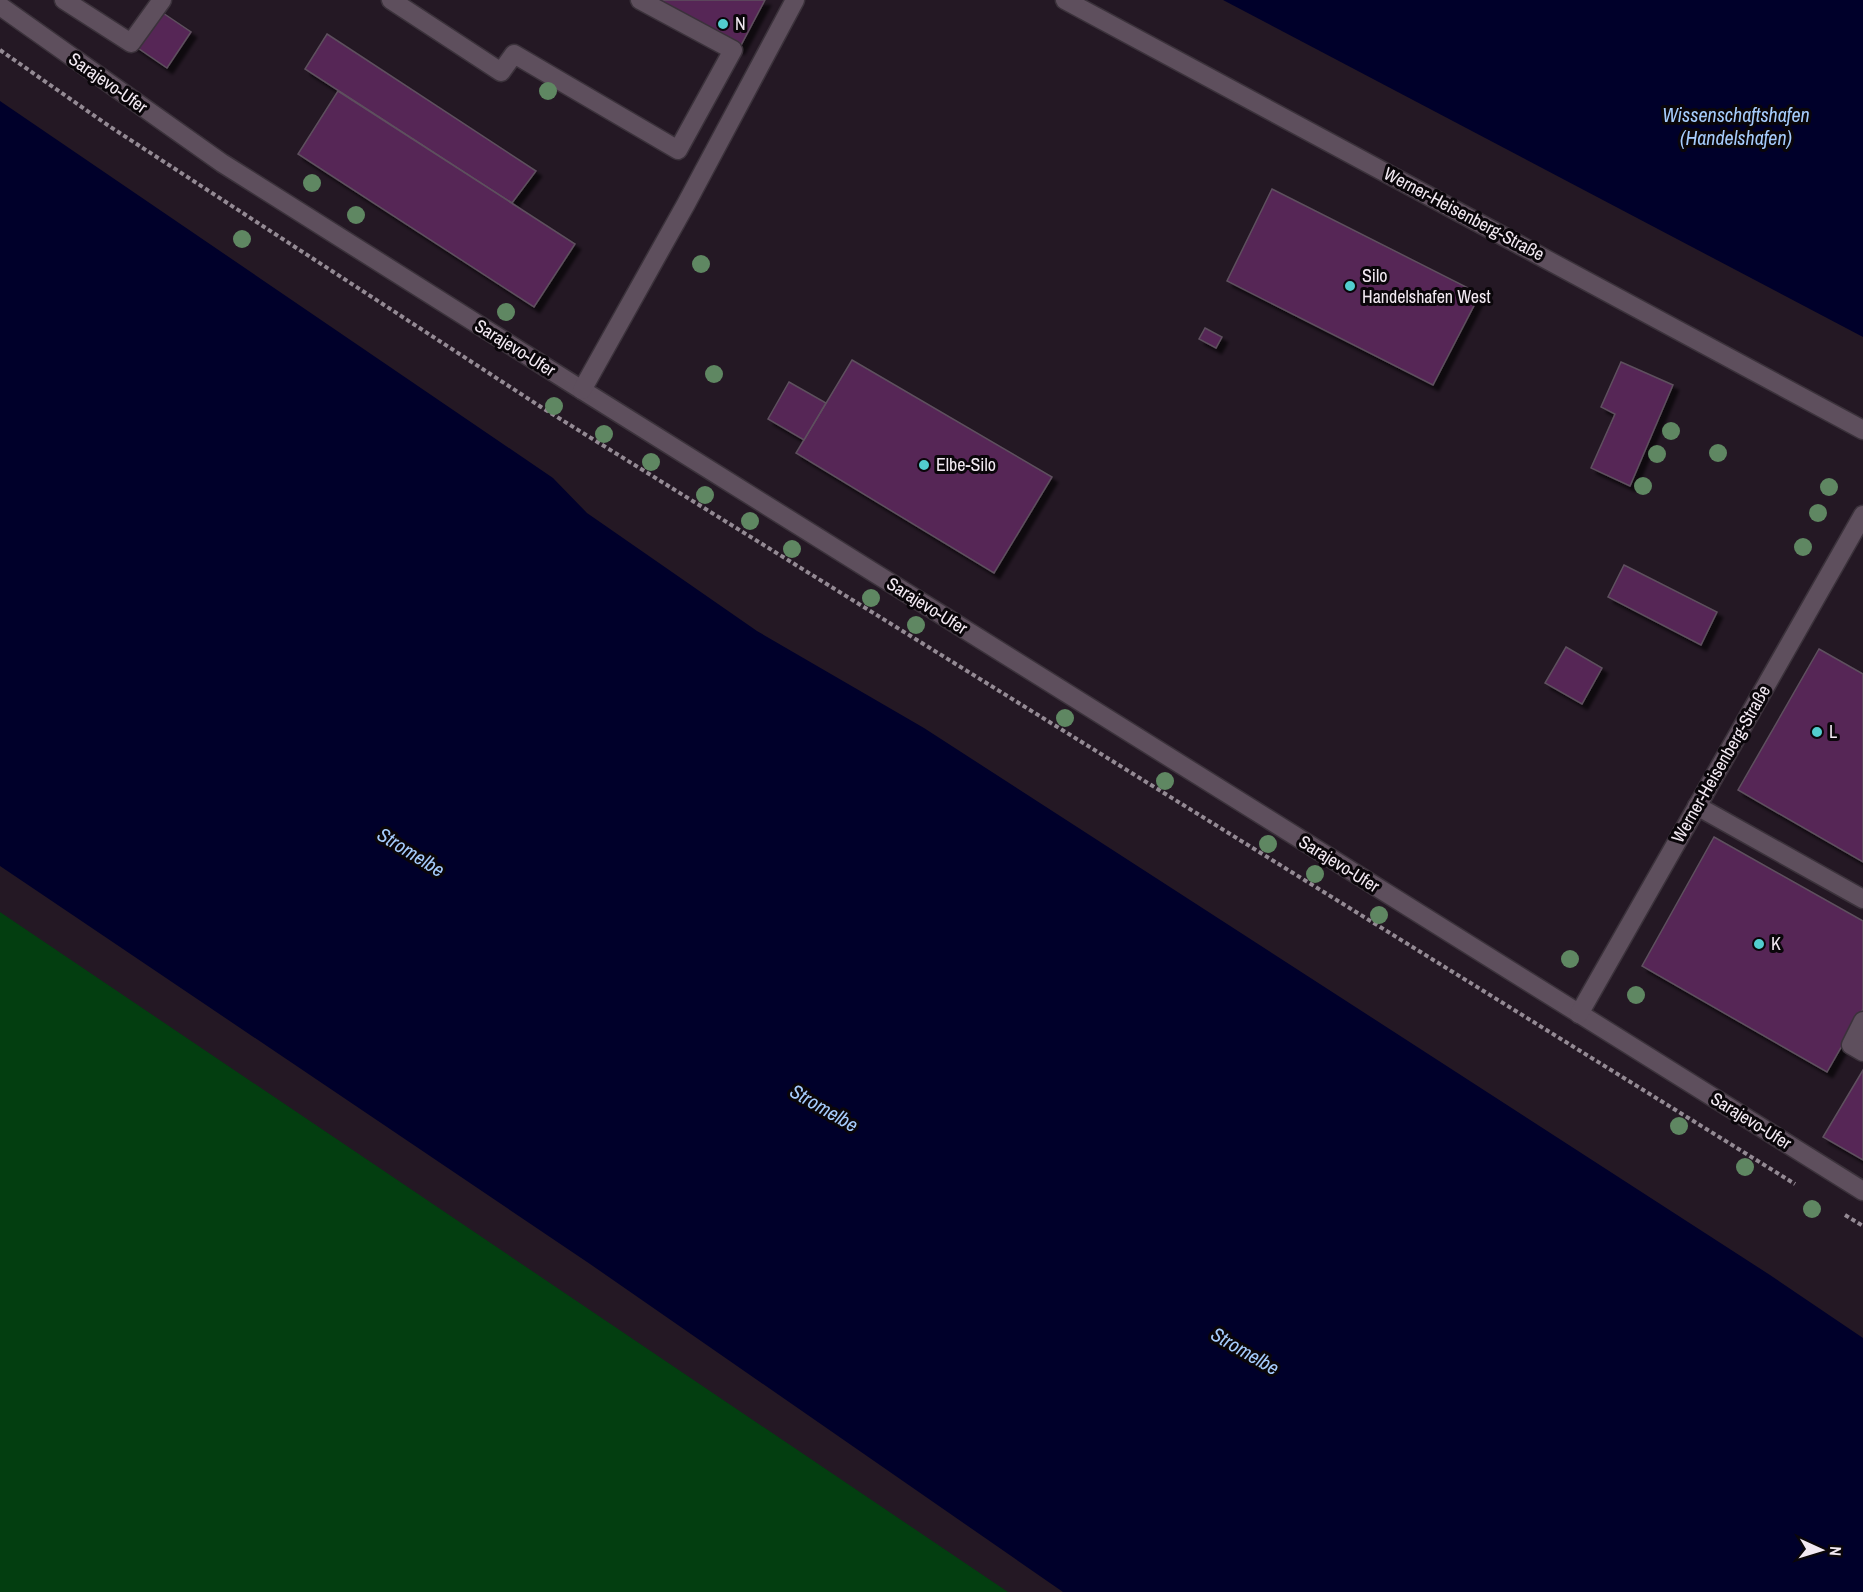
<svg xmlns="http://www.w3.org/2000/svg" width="1863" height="1592" font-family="'Archivo Narrow',sans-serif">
  <defs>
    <filter id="shadow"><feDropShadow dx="5.5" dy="5.5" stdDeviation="1.5" flood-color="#0009"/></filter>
  </defs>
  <rect width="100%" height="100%" fill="#241824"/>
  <polygon fill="#033e10" points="0,912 1008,1592 0,1592"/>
  <g fill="#00002a">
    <polygon points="1223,0 1863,0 1863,337"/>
    <polygon points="0,101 553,478 587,513 757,631 924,728 1770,1275 1863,1338 1863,1592 1063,1592 590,1264 0,866"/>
  </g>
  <g fill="#562557" stroke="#5e505e" stroke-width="1.5" filter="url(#shadow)">
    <polygon points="647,0 765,0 739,49"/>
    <polygon points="157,9 191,32 167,68 132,44"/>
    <polygon points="327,34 536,171 512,203 305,69"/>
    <polygon points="338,91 575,244 534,307 298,154"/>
    <polygon points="1272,189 1480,294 1433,385 1227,281"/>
    <polygon points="1205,328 1222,337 1216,348 1199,339"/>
    <polygon points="852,360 1052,477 994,573 796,453"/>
    <polygon points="1621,362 1673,385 1630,486 1591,468 1615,414 1601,407"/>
    <polygon points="789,382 826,403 804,440 768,419"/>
    <polygon points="1624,565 1717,612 1701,645 1608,597"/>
    <polygon points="1566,647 1602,668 1582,704 1545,683"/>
    <polygon points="1819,649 1863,674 1863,862 1738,790"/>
    <polygon points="1714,837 1863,921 1863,1009 1827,1072 1642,966"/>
    <polygon points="1863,1070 1863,1160 1823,1137"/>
  </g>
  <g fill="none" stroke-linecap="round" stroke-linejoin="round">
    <g stroke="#3b323b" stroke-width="21">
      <g id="service">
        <polyline points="64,0 131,43 162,0"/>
        <polyline points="391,0 501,72 514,54 678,150 733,50 640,0"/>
        <polyline points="1697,806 1863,899"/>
        <polyline points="1863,1021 1851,1045 1863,1052"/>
      </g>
    </g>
    <g stroke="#3b323b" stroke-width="21">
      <g id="minor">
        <polyline points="1065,0 1863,430"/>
        <polyline points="0,6 222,163 582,390 1863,1191"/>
        <polyline points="582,390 686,204 795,0"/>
        <polyline points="1579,1014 1863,515"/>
      </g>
    </g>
    <g stroke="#948a94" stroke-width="4" stroke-dasharray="4.5 3" stroke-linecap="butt">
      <polyline points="0,50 109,126 541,407 1795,1184"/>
      <polyline points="1845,1215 1863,1226"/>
    </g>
    <use href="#service" stroke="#5e4f5d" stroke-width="18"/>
    <use href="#minor" stroke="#5e4f5d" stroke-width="18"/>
  </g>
  <g fill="#5f8762">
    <circle cx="548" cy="91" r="9"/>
    <circle cx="312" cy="183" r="9"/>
    <circle cx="356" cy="215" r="9"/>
    <circle cx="242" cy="239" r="9"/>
    <circle cx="701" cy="264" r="9"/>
    <circle cx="506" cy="312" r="9"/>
    <circle cx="714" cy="374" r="9"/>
    <circle cx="554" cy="406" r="9"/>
    <circle cx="1671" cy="431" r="9"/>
    <circle cx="604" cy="434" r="9"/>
    <circle cx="1718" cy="453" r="9"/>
    <circle cx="1657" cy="454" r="9"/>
    <circle cx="651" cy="462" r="9"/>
    <circle cx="1643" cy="486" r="9"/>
    <circle cx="1829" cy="487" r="9"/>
    <circle cx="705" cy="495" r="9"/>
    <circle cx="1818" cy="513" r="9"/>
    <circle cx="750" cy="521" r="9"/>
    <circle cx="1803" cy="547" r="9"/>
    <circle cx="792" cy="549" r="9"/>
    <circle cx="871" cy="598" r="9"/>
    <circle cx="916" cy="625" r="9"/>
    <circle cx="1065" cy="718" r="9"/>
    <circle cx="1165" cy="781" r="9"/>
    <circle cx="1268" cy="844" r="9"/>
    <circle cx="1315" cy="874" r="9"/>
    <circle cx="1379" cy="915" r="9"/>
    <circle cx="1570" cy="959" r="9"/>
    <circle cx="1636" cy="995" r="9"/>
    <circle cx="1679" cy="1126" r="9"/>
    <circle cx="1745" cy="1167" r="9"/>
    <circle cx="1812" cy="1209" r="9"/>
  </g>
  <g fill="#52cdce" stroke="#0a060a" stroke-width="2">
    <circle cx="723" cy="24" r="6"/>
    <circle cx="1350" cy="286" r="6"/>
    <circle cx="924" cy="465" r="6"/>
    <circle cx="1817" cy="732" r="6"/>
    <circle cx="1759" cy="944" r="6"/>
  </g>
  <g text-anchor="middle" stroke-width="6" stroke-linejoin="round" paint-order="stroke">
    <g font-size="18" fill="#f2e9f2" stroke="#0a060a" text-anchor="start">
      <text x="735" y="30">N</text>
      <text x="1362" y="282">Silo<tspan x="1362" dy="21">Handelshafen West</tspan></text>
      <text x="936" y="471">Elbe-Silo</text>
      <text x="1829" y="738">L</text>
      <text x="1771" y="950">K</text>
    </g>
    <g font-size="18" fill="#f2e9f2" stroke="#0a060a">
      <text transform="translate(108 83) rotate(35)" y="6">Sarajevo-Ufer</text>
      <text transform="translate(1464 214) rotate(28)" y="6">Werner-Heisenberg-Straße</text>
      <text transform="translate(515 348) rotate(32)" y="6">Sarajevo-Ufer</text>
      <text transform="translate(927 606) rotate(32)" y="6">Sarajevo-Ufer</text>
      <text transform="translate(1721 764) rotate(-60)" y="6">Werner-Heisenberg-Straße</text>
      <text transform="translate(1339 864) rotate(32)" y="6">Sarajevo-Ufer</text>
      <text transform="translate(1751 1121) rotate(32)" y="6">Sarajevo-Ufer</text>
    </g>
    <g font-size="20" font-style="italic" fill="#a6ccfc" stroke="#0a060a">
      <text x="1736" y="122">Wissenschaftshafen<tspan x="1736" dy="23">(Handelshafen)</tspan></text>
      <text transform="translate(411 852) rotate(32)" y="7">Stromelbe</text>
      <text transform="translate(824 1108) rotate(30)" y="7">Stromelbe</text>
      <text transform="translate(1245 1351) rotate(30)" y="7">Stromelbe</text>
    </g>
  </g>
  <g transform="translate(1821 1550) rotate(94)" stroke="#0a060a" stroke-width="4.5" paint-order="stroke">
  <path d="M0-4.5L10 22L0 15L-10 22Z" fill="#f2e9f2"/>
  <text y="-9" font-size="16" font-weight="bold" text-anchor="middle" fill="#f2e9f2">N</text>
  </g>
</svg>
